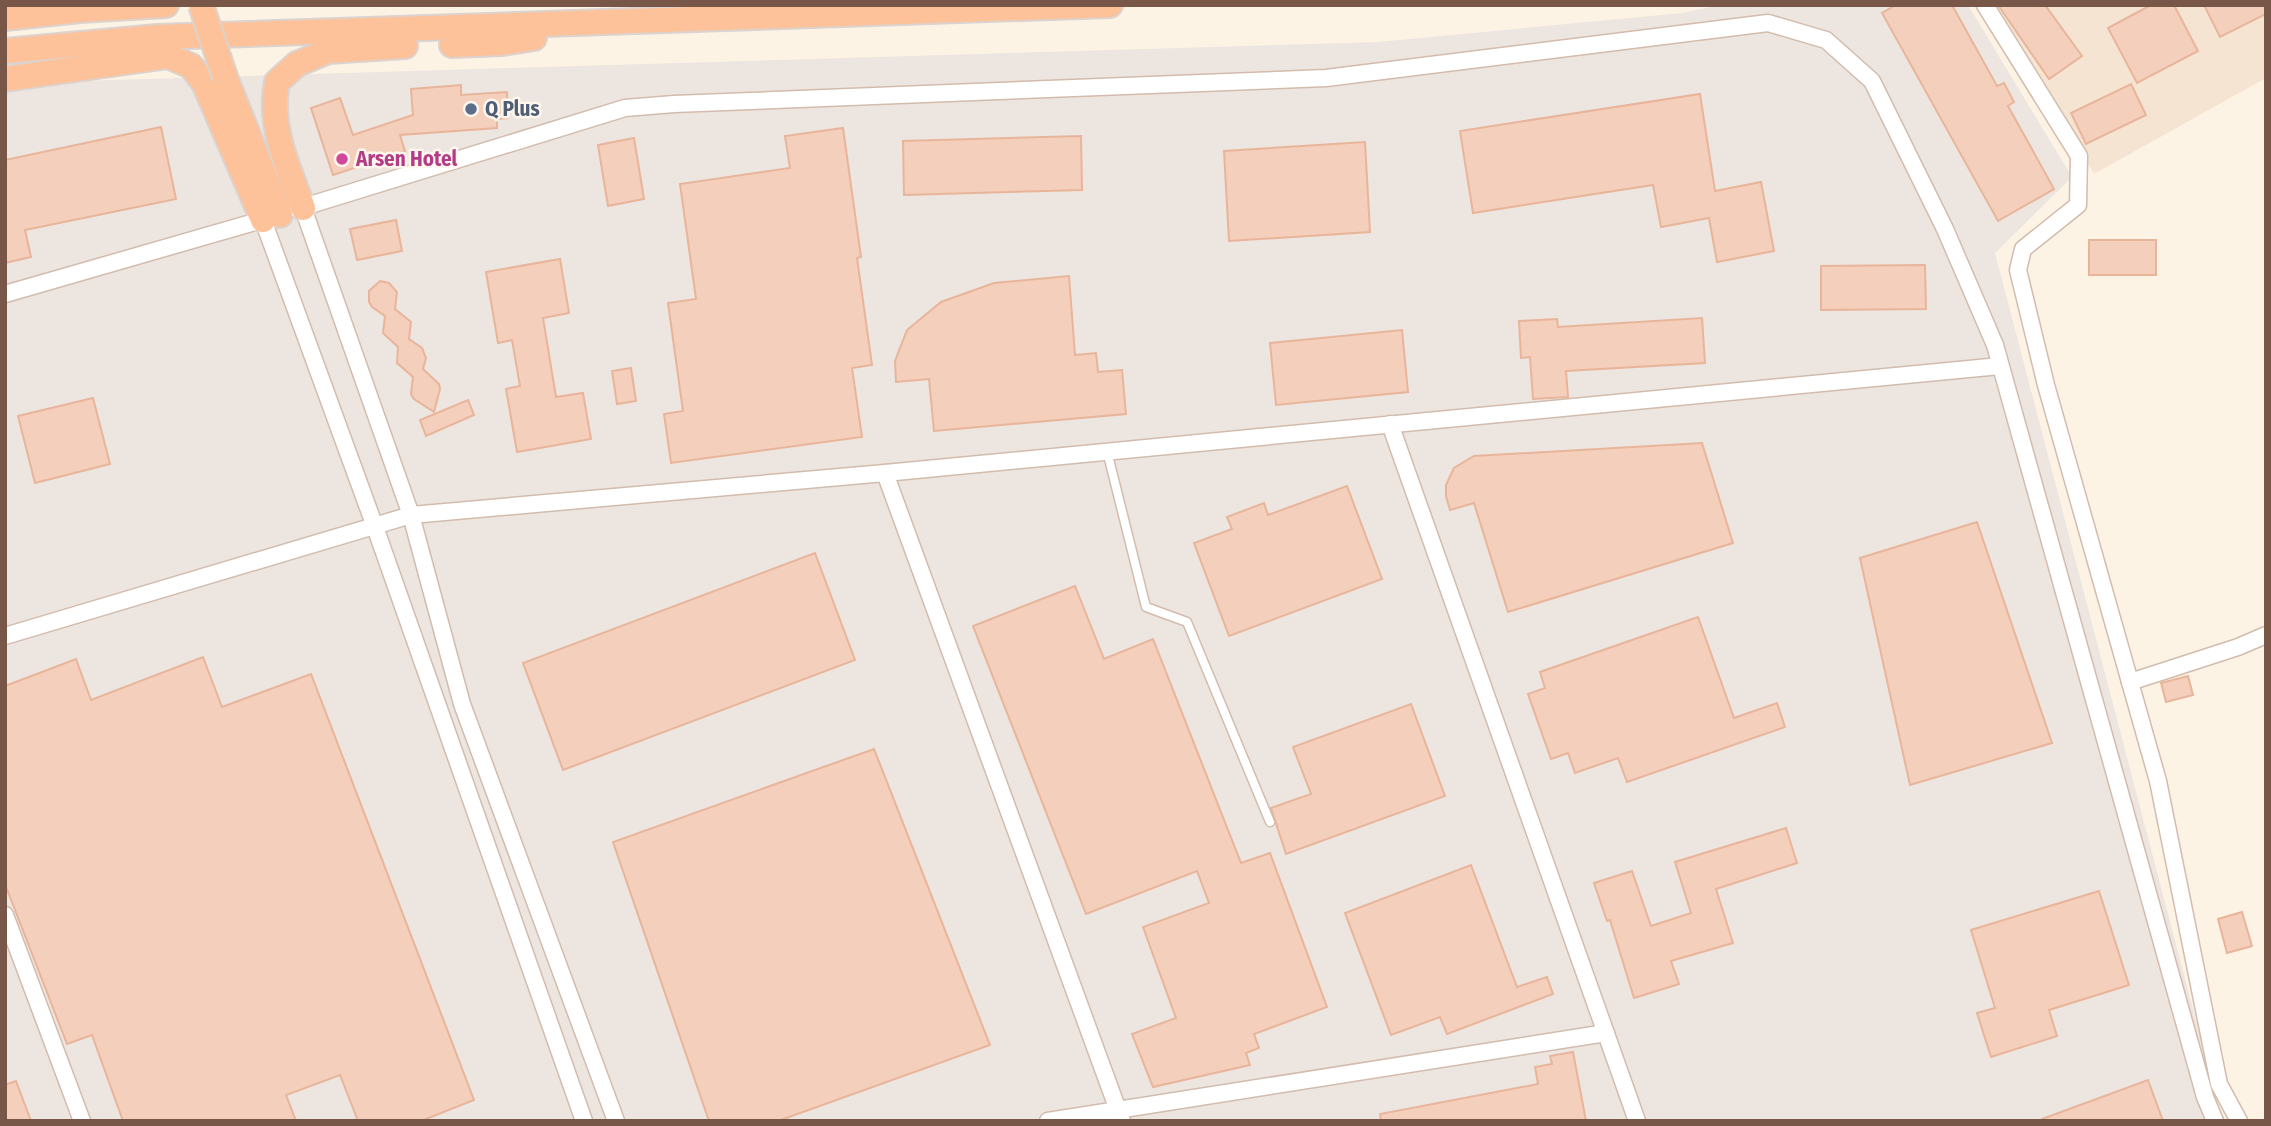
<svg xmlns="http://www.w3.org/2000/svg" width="2271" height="1126" font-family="'Fira Sans Condensed',sans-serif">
  <rect width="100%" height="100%" fill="#fdf3e5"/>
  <polygon fill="#f6e4d3" points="1996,5 2266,5 2266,78 2094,174"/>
  <polygon fill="#ede5df" points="1720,5 1968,5 2072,177 1995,253 2217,1101 2225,1121 5,1121 5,90 78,81 1378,42 1682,13"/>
  <g fill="#f4cfbb" stroke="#e8b59b" stroke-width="2">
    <polygon points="1896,5 1952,5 1997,86 2004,83 2014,102 2008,106 2054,189 1998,221 1882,13"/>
    <polygon points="1998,5 2045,5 2082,56 2049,79"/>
    <polygon points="2151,5 2174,5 2198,51 2137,83 2108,28"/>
    <polygon points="2204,5 2266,5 2266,14 2220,37"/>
    <polygon points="2131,84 2146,115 2086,144 2071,113"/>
    <polygon points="461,85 461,95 507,92 508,118 497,119 497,128 400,135 405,151 333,175 311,108 340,98 353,135 413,115 411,89"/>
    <polygon points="1700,94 1715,191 1761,182 1774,251 1717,262 1709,218 1661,227 1653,185 1473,213 1460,131"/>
    <polygon points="161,127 176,199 25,230 31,257 5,263 5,160"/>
    <polygon points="843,128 861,257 857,258 872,365 852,368 862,437 671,463 664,414 683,411 668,303 696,299 680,184 790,168 785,136"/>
    <polygon points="1081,136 1082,190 904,195 903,141"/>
    <polygon points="634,138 644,199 608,206 598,145"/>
    <polygon points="1365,142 1370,232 1229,241 1224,151"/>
    <polygon points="396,220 402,251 357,260 350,229"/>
    <rect x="2089" y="240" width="67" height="35"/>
    <polygon points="560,259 569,313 543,318 556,397 583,393 591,439 517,452 506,389 520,386 512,340 498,343 486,272"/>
    <polygon points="1925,265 1926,309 1821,310 1821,266"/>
    <polygon points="1069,276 1075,355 1096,353 1098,372 1122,370 1126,414 934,431 929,379 896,382 895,361 907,330 941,302 994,283"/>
    <polygon points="380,281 389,283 397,292 395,309 411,322 409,339 422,348 426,358 423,369 439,384 440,389 434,412 414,399 411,394 413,377 397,363 398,347 383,333 385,316 372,307 369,302 369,291"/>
    <polygon points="1702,318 1705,363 1566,371 1568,397 1533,399 1530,357 1521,358 1519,321 1557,319 1558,327"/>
    <polygon points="1402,330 1408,392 1276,405 1270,343"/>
    <polygon points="631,368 636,401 617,404 612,371"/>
    <polygon points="93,398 110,464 35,483 18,416"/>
    <polygon points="468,400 474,415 426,436 420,420"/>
    <polygon points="1702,443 1733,543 1508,612 1474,503 1450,510 1446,496 1446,485 1454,468 1474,456"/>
    <polygon points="1347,486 1382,579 1229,636 1194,543 1232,529 1227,517 1264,503 1268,515"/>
    <polygon points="1977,522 2052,743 1910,785 1860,558"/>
    <polygon points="815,553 855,660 563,770 523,663"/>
    <polygon points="1075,586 1104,659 1153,639 1241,863 1270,853 1327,1007 1254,1034 1259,1048 1246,1053 1250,1065 1153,1087 1132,1034 1176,1018 1143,927 1209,903 1197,871 1086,914 973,626"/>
    <polygon points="1698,617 1734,718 1777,703 1785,727 1627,782 1618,758 1575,773 1568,753 1551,759 1528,694 1545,688 1540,672"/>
    <polygon points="203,657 222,707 311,674 474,1100 421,1121 358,1121 340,1075 286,1095 296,1121 123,1121 92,1035 67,1044 5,884 5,686 76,659 91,700"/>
    <polygon points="2188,676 2193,695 2166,702 2161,683"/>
    <polygon points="1411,704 1445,796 1286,854 1271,808 1311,794 1293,747"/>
    <polygon points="874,749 990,1045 778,1121 709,1121 613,842"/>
    <polygon points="1786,828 1797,863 1716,889 1733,943 1671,961 1679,984 1634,998 1610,920 1607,921 1594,883 1632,871 1651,926 1691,913 1675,862"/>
    <polygon points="1471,865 1517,987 1547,977 1553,994 1447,1034 1440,1017 1391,1035 1345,913"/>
    <polygon points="2099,891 2129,985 2049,1010 2057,1036 1991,1057 1977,1013 1995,1008 1971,930"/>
    <polygon points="2242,912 2252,946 2227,953 2218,919"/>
    <polygon points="1573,1052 1586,1121 1381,1121 1380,1114 1538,1084 1535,1067 1552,1064 1550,1056"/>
    <polygon points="2148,1080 2163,1121 2042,1121 2042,1119"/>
    <polygon points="16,1081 31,1121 5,1121 5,1085"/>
  </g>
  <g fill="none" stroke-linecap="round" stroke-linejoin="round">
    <g stroke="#d2bcad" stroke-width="11">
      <polyline id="service" points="1107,451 1146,607 1187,622 1270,822"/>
    </g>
    <g stroke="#d2bcad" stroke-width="19">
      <g id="minor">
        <polyline points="1985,5 2079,156 2078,205 2023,249 2018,270 2046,385 2158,781 2219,1084 2239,1121"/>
        <polyline points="303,208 411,515 462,704 616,1121"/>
        <polyline points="297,209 625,108 674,104 1326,78 1768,23 1826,40 1872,81 1945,229 1995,345 2205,1097 2215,1121"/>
        <polyline points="263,220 374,524 584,1121"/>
        <polyline points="5,294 272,217"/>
        <polyline points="1390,424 1637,1121"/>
        <polyline points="885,473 1122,1121"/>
        <polyline points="5,636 411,515 885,473 2000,366"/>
        <polyline points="2130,682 2238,647 2266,635"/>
        <polyline points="5,915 82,1121"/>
        <polyline points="1048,1121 1606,1033"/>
      </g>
    </g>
    <g stroke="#dcd3cf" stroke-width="28">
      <g id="trunk">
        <polyline points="5,18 80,10 166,5"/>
        <polyline points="452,45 502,43 534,38"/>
        <polyline points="5,51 157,37 1110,5"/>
        <polyline points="225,77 280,215"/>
        <polyline points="5,79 168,56 191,66 204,83 263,220"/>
        <path d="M303 208C288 167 268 126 277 82L297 64 328 51 405 46"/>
      </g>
    </g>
    <use href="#service" stroke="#fff" stroke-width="8"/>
    <use href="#minor" stroke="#fff" stroke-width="16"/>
    <use href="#trunk" stroke="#fdc29a" stroke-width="24"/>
    <g stroke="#dcd3cf" stroke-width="28" stroke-linecap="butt">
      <polyline id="trunk-bridge" points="201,5 225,77"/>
    </g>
    <use href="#trunk-bridge" stroke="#fdc29a" stroke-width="24"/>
  </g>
  <circle fill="#5c6f8a" stroke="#fff7ed" stroke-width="2.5" cx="471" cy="109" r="7"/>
  <circle fill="#d1479c" stroke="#fff7ed" stroke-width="2.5" cx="342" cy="159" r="7"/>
  <g text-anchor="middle" stroke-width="5" stroke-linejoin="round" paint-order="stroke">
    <g font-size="21" font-weight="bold" fill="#4e5e75" stroke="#fff7ed" text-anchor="start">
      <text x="485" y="116">Q Plus</text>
    </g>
    <g font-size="21" font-weight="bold" fill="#b23c85" stroke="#fff7ed" text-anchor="start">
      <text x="356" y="166">Arsen Hotel</text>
    </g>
  </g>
  <rect width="2271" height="1126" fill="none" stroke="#785748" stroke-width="14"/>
</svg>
